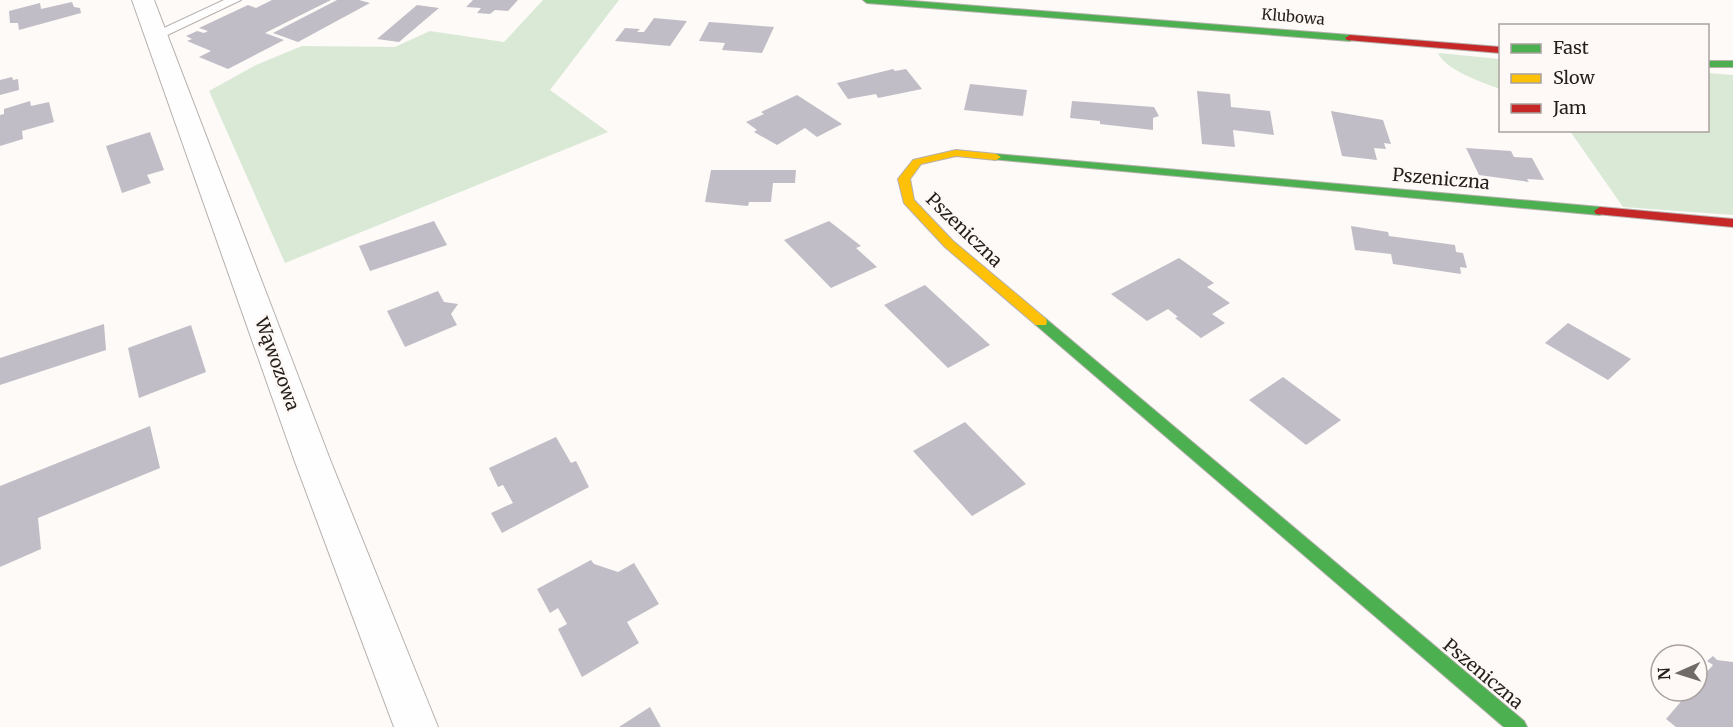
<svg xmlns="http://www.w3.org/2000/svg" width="1733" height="727" font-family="Merriweather,serif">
  <rect width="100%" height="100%" fill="#fdfaf8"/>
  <g fill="#dae9d6">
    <polygon points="543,0 619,0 550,90 608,132 285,263 209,91 256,65 302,46 395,47 430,31 504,42"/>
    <path d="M1438 53 1500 59V89C1484 83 1445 70 1438 53Z"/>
    <polygon points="1708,73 1733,75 1733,215 1623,207 1570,131 1708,130"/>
  </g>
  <g fill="#c1bdc6">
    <polygon points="272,0 331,0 265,33 284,40 228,69 199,57 211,51 187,41 192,39 186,36 197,31 204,33 208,31 199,28 248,5 256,8"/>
    <polygon points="337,0 359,0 370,3 298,42 273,33"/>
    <polygon points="473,0 518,0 508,11 495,10 490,14 477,13 481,8 466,7"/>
    <polygon points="72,2 74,7 80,8 81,13 19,30 18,23 10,23 9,11 40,3 41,9"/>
    <polygon points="417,5 439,8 399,42 377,39"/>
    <polygon points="654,18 687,21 670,46 615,41 625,28 640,29 637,32 644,32"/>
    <polygon points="709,22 723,23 774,27 762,53 722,50 725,43 699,41"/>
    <polygon points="893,69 895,71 906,69 922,89 878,98 876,94 848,99 837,83"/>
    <polygon points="12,77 13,80 18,79 19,90 0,95 0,80"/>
    <polygon points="970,84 1027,90 1023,116 964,110"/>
    <polygon points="1197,91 1230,94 1231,107 1270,111 1274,135 1233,130 1235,147 1202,144"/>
    <polygon points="797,95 842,124 817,137 805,128 777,145 754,132 757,130 746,122 764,114 761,112"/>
    <polygon points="30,101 31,106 49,102 54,122 22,131 23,139 0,146 0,115 4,114 4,109"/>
    <polygon points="1072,101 1154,107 1159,116 1153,118 1153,130 1100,124 1100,121 1070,118"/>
    <polygon points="1331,111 1383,120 1391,144 1384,143 1386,149 1374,148 1377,160 1342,156"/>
    <polygon points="150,132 164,170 147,175 151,183 122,193 106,146"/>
    <polygon points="1466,148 1511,151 1514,157 1532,158 1544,180 1527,179 1529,182 1479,175"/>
    <polygon points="711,170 796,170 795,183 773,183 771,202 749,202 748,206 705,202"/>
    <polygon points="434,221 447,245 370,271 359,246"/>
    <polygon points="829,221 861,246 856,248 877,267 831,288 784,240"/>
    <polygon points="1351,226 1388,232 1389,236 1455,245 1456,252 1463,253 1467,268 1460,267 1461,274 1393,264 1391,254 1355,250"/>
    <polygon points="1179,258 1214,283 1207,287 1230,303 1212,314 1225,323 1201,338 1175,318 1178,317 1168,309 1147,321 1111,294"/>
    <polygon points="925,285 990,345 948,368 884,305"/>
    <polygon points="438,291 444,302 458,304 451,314 457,325 405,347 387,311"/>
    <polygon points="1568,323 1631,359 1608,380 1545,343"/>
    <polygon points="104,324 106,350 0,385 0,358"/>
    <polygon points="191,325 206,372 139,398 128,348"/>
    <polygon points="1283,377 1341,420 1306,445 1249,400"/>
    <polygon points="965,422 1026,484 972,516 913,451"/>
    <polygon points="150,426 160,468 38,518 41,549 0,567 0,486"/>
    <polygon points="556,437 571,463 576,461 589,487 502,533 491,513 513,503 503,485 498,487 489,468"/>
    <polygon points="591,560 594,564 618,572 634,563 659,604 627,622 639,643 582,677 558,629 567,624 558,608 550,613 537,589"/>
    <polygon points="1713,656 1717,660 1733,662 1733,727 1676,727 1666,719 1690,691 1697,691 1697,683 1713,665 1707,661"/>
    <polygon points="650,707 661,727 619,727"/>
  </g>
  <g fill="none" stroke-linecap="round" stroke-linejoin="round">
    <g stroke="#b5b0ad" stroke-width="2">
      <polygon id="lane" points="224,0 241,0 161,38 151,38 149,35"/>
    </g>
    <g stroke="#b5b0ad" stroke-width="2">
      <polygon id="street" points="132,0 154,0 331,462 438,727 394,727 295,462"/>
    </g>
    <g stroke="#b5b0ad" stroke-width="2">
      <g id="fast">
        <polygon points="863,0 900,0 1350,35 1355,38 1350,41 867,3"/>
        <rect x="1708" y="61" width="25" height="6"/>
        <polygon points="996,154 1600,207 1606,211 1600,215 992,159 992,155"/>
        <polygon points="1041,317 1046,319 1524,721 1527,727 1504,727 1036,325 1035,322"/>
      </g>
    </g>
    <g stroke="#b5b0ad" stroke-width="2">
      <polygon id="slow" points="956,150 996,154 1001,157 996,160 956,156 921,164 910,179 914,200 953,241 1046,319 1047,322 1046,325 1036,325 945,247 904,203 898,179 913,160"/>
    </g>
    <g stroke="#b5b0ad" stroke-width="2">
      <g id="jam">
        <polygon points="1350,35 1500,47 1500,53 1347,40 1345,38"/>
        <polygon points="1600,207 1733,219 1733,227 1596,214 1594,211"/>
      </g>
    </g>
    <use href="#lane" fill="#fffefe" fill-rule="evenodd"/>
    <use href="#street" fill="#fffefe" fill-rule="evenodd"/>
    <use href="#fast" fill="#4caf50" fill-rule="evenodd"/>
    <use href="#slow" fill="#ffc107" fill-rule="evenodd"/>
    <use href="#jam" fill="#c62828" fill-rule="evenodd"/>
  </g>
  <g text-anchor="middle" stroke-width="5" stroke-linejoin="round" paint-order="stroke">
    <g font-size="15" fill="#261e19" stroke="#fef9f7">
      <text transform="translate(1293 17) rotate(5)" y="5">Klubowa</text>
    </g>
    <g font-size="18" fill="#261e19" stroke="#fef9f7">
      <text transform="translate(1441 179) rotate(5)" y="6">Pszeniczna</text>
      <text transform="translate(964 230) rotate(44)" y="6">Pszeniczna</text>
      <text transform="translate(277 364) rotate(70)" y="6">Wąwozowa</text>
      <text transform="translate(1483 674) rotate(40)" y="6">Pszeniczna</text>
    </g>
  </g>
  <rect x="1499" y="24" width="210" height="108" fill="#fef9f7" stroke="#a8a19e" stroke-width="1.5"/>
  <rect x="1511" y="44" width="30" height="9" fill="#4caf50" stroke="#a8a19e" stroke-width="1.5"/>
  <text x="1553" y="54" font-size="18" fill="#261e19">Fast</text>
  <rect x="1511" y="74" width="30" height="9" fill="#ffc107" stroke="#a8a19e" stroke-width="1.5"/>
  <text x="1553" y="84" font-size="18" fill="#261e19">Slow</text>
  <rect x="1511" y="104" width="30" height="9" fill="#c62828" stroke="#a8a19e" stroke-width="1.5"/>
  <text x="1553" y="114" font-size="18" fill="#261e19">Jam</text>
  <g transform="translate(1679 673) rotate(267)"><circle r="28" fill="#fef9f7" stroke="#a8a19e" stroke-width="1.5"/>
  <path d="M0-4.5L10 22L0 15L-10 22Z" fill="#716b67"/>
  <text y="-9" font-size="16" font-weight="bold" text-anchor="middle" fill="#261e19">N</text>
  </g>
</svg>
